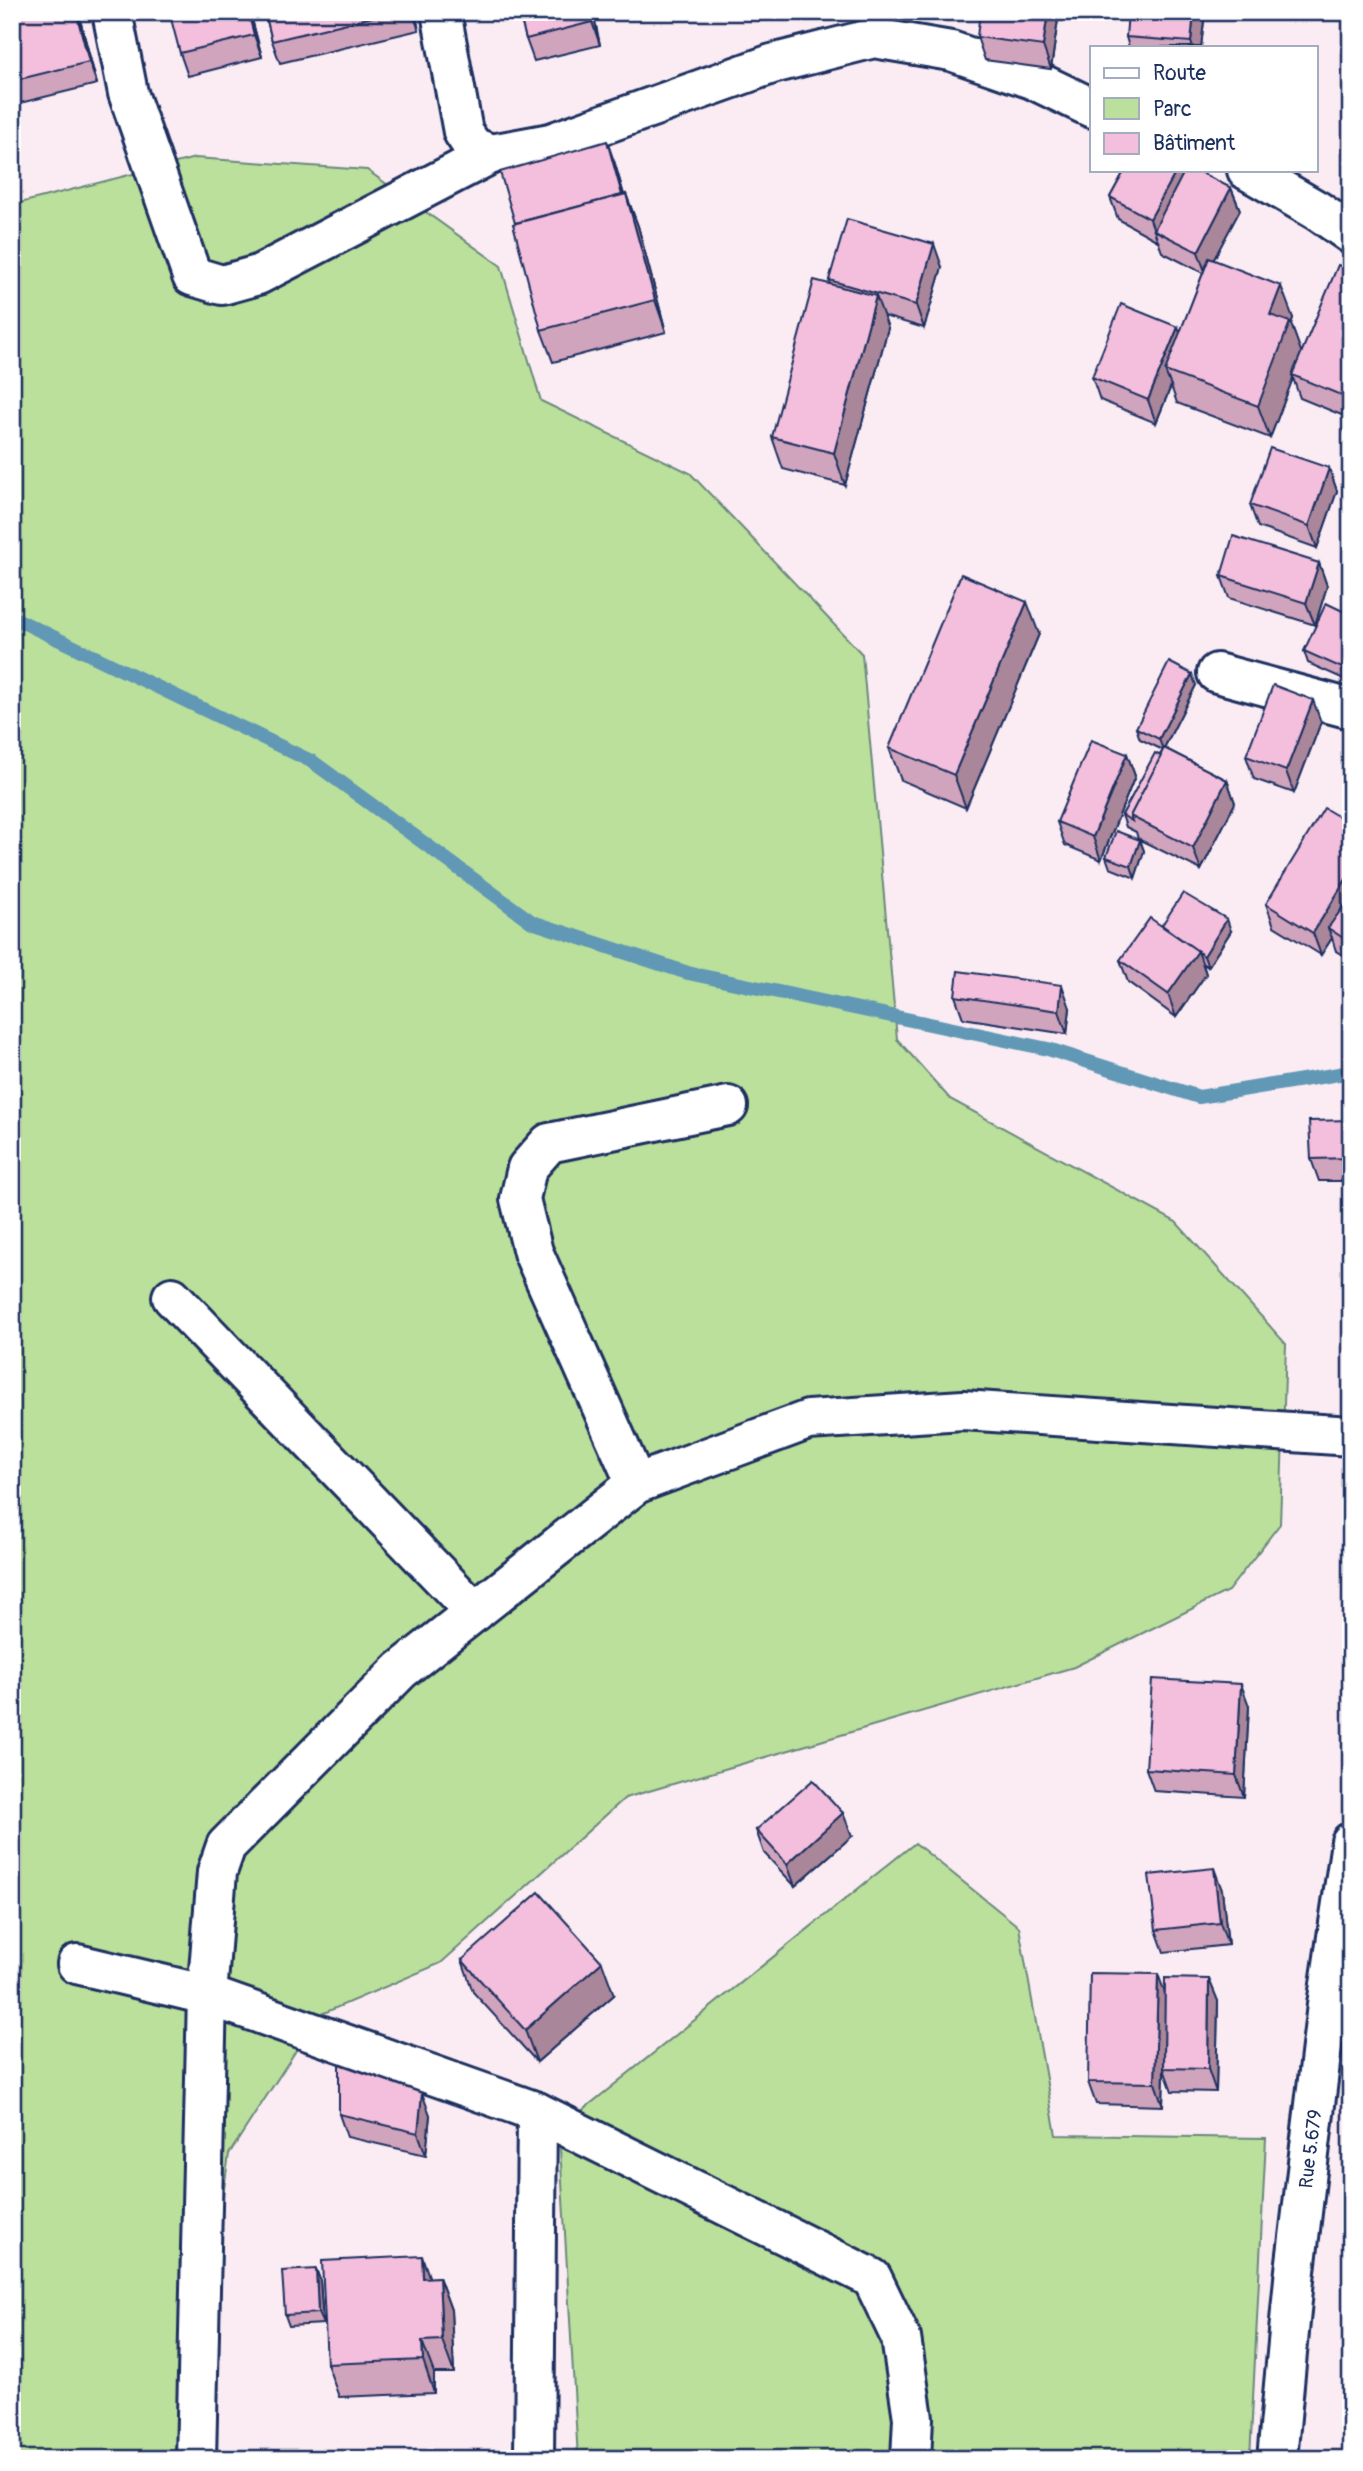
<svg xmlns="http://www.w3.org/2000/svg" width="1363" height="2471" font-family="Pangolin,sans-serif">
  <rect width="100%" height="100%" fill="#fbecf4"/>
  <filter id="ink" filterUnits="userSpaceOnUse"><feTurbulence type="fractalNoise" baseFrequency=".0143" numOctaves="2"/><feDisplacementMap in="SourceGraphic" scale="14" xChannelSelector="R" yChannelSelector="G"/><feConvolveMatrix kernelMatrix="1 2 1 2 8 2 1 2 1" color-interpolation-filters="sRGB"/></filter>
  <g filter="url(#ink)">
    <g fill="#bbe09b" stroke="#6b887c" stroke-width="2">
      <polygon points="195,158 367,170 501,266 541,401 690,473 862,654 897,1039 950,1099 1176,1222 1286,1344 1280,1524 1228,1591 1074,1667 625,1798 441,1963 319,2015 229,2154 185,2459 12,2459 12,205"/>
      <polygon points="915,1843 1019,1927 1056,2135 1266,2138 1250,2459 578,2459 559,2129"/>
    </g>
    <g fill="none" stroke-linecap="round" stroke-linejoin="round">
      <polyline stroke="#6198b5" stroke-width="14" points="12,617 313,762 532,922 688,973 1048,1049 1199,1097 1351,1072"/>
      <g stroke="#1b2f5e" stroke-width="44">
        <g id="minor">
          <polyline points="112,12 128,93 192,276 222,285 258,275 491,154"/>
          <polyline points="441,12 463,132 473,147 491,154 551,143 772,64 874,38 951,51 1032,79 1092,108"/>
          <polyline points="1247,170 1318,211 1351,234"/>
          <polyline points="1217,673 1351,709"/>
          <polyline points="172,1297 475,1612"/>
          <polyline points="636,1484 533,1252 520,1199 527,1168 549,1143 728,1106"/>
          <polyline points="77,1964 207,1995 537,2112 872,2278 901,2338 913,2418 911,2459"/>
          <polyline points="196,2459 207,1995 217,1872 226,1846 401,1670 636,1484 808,1420 963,1410 1351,1436"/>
          <polyline points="534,2459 537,2112"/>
          <path id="s1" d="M1277 2459 1294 2279 1327 2005 1351 1842"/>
        </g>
      </g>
      <use href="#minor" stroke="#fff" stroke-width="38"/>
    </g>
    <g fill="#d1a4bd" stroke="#1b2f5e" stroke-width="2">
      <polygon points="12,12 78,12 97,84 12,105"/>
      <polygon points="182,12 250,12 262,57 188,76 180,53"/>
      <polygon points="265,12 415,12 419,30 280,63 272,41"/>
      <polygon points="519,12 593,12 600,45 534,61 526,39"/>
      <polygon points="1059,12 1051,69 985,60 977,37"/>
      <polygon points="1205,12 1201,47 1129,47 1126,37"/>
      <polygon points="615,164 624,195 626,194 638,226 666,332 553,362 541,330"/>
      <polygon points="1125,170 1182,170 1184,173 1231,188 1240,210 1213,260 1293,318 1291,324 1301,353 1351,270 1351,433 1349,418 1300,398 1293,378 1270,438 1177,403 1171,386 1156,423 1100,400 1092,377 1178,327 1180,333 1203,273 1162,252 1158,241 1118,219 1110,197"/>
      <polygon points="942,267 924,328 884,316 888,328 845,485 783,469 772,437 830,284 829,280"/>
      <polygon points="1344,430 1351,433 1351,443 1349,442"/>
      <polygon points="1329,468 1337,491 1317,548 1258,527 1250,505"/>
      <polygon points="1319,563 1327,586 1315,625 1229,598 1221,576"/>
      <polygon points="1351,615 1351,670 1346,680 1308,663 1304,651"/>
      <polygon points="1039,634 966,808 901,780 889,748"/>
      <polygon points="1196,685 1164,748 1227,780 1235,803 1201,870 1138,839 1136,832 1126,827 1122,815 1163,750 1140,739 1136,728"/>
      <polygon points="1321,722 1294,793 1254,779 1246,756"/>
      <polygon points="1127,754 1135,776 1101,860 1065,845 1057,822"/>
      <polygon points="1351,824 1351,960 1336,951 1332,938 1321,955 1274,926 1266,904"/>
      <polygon points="1140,840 1144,851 1135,878 1110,868 1106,857"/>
      <polygon points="1162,925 1231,931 1208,967 1203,964 1206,974 1176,1017 1128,982 1120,960"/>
      <polygon points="955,996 1070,1008 1067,1034 963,1018"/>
      <polygon points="1351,1120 1351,1181 1319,1181 1311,1159"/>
      <polygon points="1249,1706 1244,1797 1154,1791 1146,1769"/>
      <polygon points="756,1830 852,1836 795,1886 764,1853"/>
      <polygon points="1222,1890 1228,1945 1164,1952 1156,1930"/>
      <polygon points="462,1960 614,1995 537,2062 473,1992"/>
      <polygon points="1165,1994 1218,2001 1216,2092 1172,2091 1164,2069 1163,2106 1096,2104 1088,2082"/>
      <polygon points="339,2114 430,2115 426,2155 347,2137"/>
      <polygon points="316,2269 320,2280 323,2324 289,2326 285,2315"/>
      <polygon points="439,2277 451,2310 454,2373 434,2373 434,2393 339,2397 327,2364 429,2278"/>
    </g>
    <g fill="#aa869a" stroke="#1b2f5e" stroke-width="2">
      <polygon points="76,12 78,12 97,84 89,62"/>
      <polygon points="248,12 250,12 252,19 262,57 254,35"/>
      <polygon points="412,12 415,12 419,30"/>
      <polygon points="590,12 593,12 600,45 592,22"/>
      <polygon points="1048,12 1059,12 1051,69 1043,46"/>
      <polygon points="1194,12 1205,12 1201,47 1193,47 1191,42"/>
      <polygon points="607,141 615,164 631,219 623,197"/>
      <polygon points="1177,170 1182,170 1188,186 1154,230 1158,242 1150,219"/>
      <polygon points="1231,188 1240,210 1206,274 1198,252"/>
      <polygon points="626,194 638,226 666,332 655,300"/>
      <polygon points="934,244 942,267 924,328 916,305"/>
      <polygon points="1281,286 1293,318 1291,324 1302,354 1292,375 1293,378 1270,438 1258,406 1270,315"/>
      <polygon points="876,296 888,328 845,485 834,453"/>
      <polygon points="1178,327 1186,350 1165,371 1171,386 1156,423 1148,400"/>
      <polygon points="1351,378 1351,417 1343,396"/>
      <polygon points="1329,468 1337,491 1317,548 1309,526"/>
      <polygon points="1319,563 1327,586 1315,625 1306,603"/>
      <polygon points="1027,602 1039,634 966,808 954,775"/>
      <polygon points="1351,649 1351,670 1346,680 1342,668"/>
      <polygon points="1192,674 1196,685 1163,750 1159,739"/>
      <polygon points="1313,700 1321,722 1294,793 1286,771"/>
      <polygon points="1127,754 1135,776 1101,860 1093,837"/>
      <polygon points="1227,780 1235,803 1201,870 1193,848"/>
      <polygon points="1140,840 1144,851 1135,878 1131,866"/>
      <polygon points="1351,871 1351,907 1328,928 1332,938 1321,955 1313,933"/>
      <polygon points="1227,919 1231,931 1208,967 1204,956"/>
      <polygon points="1198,951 1206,974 1176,1017 1168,994"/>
      <polygon points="1062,985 1070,1008 1067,1034 1059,1011"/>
      <polygon points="1241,1684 1249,1706 1244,1797 1236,1775"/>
      <polygon points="843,1813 852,1836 795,1886 787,1864"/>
      <polygon points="1214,1868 1222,1890 1228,1945 1220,1923"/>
      <polygon points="602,1962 614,1995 537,2062 525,2030"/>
      <polygon points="1158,1974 1166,1996 1163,2106 1155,2083"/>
      <polygon points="1209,1979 1218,2001 1216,2092 1208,2069"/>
      <polygon points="422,2093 430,2115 426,2155 418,2133"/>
      <polygon points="422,2256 433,2288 423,2278"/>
      <polygon points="316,2269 320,2280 323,2324 318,2313"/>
      <polygon points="439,2277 451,2310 454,2373 442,2340"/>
      <polygon points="422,2341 434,2373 434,2393 423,2360"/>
    </g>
    <g fill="#f3bfdc" stroke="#1b2f5e" stroke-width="2">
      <polygon points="12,12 76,12 89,62 12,81"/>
      <polygon points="182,12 248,12 254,35 180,53 170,15"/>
      <polygon points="265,12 393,12 272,41"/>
      <polygon points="519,12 590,12 592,22 526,39"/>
      <polygon points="980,12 1048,12 1043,46 977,37"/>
      <polygon points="1128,12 1194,12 1191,42 1126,37"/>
      <polygon points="607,141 622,195 515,223 500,172"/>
      <polygon points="1125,170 1177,170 1150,219 1110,197"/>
      <polygon points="1185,170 1196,170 1231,188 1198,252 1154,230"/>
      <polygon points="626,194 655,300 541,330 513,224"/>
      <polygon points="847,219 934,244 916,305 829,280"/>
      <polygon points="1209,258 1281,286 1270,315 1290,322 1258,406 1165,371"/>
      <polygon points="1338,265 1351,270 1351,378 1343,396 1292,375"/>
      <polygon points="814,280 876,296 834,453 772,437"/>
      <polygon points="1121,304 1178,327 1148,400 1092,377"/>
      <polygon points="1351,415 1351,433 1344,430"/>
      <polygon points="1270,448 1329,468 1309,526 1250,505"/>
      <polygon points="1233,536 1319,563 1306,603 1221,576"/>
      <polygon points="961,574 1027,602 954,775 889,748"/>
      <polygon points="1326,603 1351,615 1351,649 1342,668 1304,651"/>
      <polygon points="1169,662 1192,674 1159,739 1136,728"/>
      <polygon points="1273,685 1313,700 1286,771 1246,756"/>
      <polygon points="1091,740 1127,754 1093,837 1057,822"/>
      <polygon points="1164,748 1227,780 1193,848 1130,816"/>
      <polygon points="1155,753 1161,756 1130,816 1132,821 1122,815"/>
      <polygon points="1324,808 1351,824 1351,871 1313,933 1266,904"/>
      <polygon points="1116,831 1140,840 1131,866 1106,857"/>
      <polygon points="1183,893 1227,919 1204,956 1162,925"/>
      <polygon points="1351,896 1351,943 1328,928"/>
      <polygon points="1150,918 1198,951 1168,994 1120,960"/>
      <polygon points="958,971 1062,985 1059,1011 955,996"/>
      <polygon points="1351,1120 1351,1158 1311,1159 1309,1121"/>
      <polygon points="1152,1679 1241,1684 1236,1775 1146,1769"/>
      <polygon points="813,1780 843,1813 787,1864 756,1830"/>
      <polygon points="1214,1868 1220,1923 1156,1930 1149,1875"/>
      <polygon points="539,1892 602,1962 525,2030 462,1960"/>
      <polygon points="1090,1973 1158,1974 1155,2083 1088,2082"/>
      <polygon points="1165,1978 1209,1979 1208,2069 1164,2068"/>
      <polygon points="339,2064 422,2093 418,2133 339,2114"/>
      <polygon points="422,2256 423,2278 439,2277 442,2340 422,2341 423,2360 327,2364 322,2261"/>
      <polygon points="316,2269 318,2313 285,2315 282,2271"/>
    </g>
  </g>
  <g text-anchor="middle" stroke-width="5" stroke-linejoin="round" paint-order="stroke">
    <g font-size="19" fill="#1b2f5e" stroke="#fff">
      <text dy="7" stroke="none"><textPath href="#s1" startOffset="312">Rue 5.679</textPath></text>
    </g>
  </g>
  <rect width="1363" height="2471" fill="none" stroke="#fff" stroke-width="42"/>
  <rect x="21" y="21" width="1321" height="2429" fill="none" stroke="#1b2f5e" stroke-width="2.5" filter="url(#ink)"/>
  <rect x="1090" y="46" width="228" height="126" fill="#ffffff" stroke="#a4acbf" stroke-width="2"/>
  <rect x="1104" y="68" width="35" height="10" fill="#ffffff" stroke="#a4acbf" stroke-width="2"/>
  <text x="1153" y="80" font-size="21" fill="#1b2f5e">Route</text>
  <rect x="1104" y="98" width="35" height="21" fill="#bbe09b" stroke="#a4acbf" stroke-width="2"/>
  <text x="1153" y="116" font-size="21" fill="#1b2f5e">Parc</text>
  <rect x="1104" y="133" width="35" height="21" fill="#f3bfdc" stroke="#a4acbf" stroke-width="2"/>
  <text x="1153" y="150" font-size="21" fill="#1b2f5e">Bâtiment</text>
</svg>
